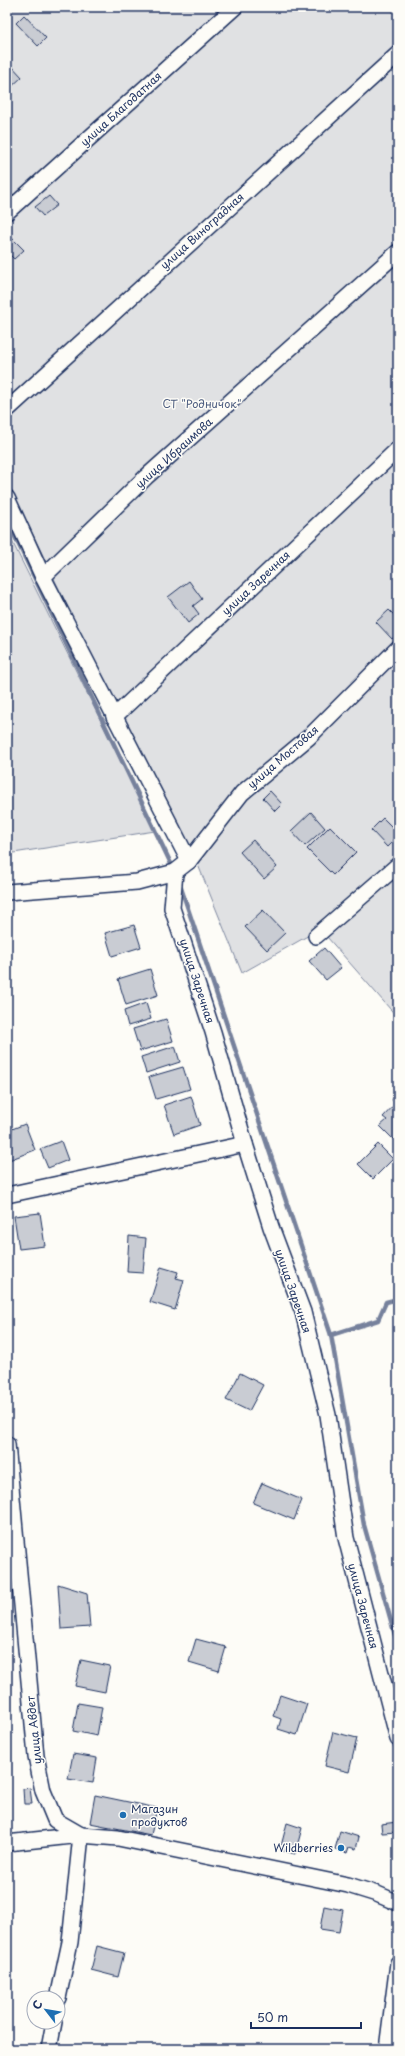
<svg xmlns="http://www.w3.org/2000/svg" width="405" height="2056" font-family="'Playpen Sans',sans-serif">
  <rect width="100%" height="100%" fill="#fdfcf7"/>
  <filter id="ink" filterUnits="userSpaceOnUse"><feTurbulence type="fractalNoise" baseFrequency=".025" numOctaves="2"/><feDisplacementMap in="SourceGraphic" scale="8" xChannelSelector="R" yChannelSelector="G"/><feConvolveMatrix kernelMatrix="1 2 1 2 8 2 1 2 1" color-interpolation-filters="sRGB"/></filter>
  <g filter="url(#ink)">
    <g fill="#e0e1e3" stroke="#7e88a0">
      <polygon points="7,7 398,7 398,1018 320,929 242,973 194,855 119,713 7,481"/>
      <polygon points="7,531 155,831 7,854"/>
    </g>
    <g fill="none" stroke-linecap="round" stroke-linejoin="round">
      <g stroke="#76819c" stroke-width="4.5">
        <polyline points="7,520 174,870"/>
        <polyline points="180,885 331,1335 364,1525 398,1646"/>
        <polyline points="331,1335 378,1320 386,1302 398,1299"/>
      </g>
    </g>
    <g fill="#c9ccd3" stroke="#1b2f5e">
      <polygon points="24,15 46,38 38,46 16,23"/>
      <polygon points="11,65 22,77 10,88 7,85 7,69"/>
      <polygon points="49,196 57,205 43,216 35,207"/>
      <polygon points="7,233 24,250 14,259 7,252"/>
      <polygon points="189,581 202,599 193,606 199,614 188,623 168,597"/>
      <polygon points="389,610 398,619 398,633 392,639 376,622"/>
      <polygon points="270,791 282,804 275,811 263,798"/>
      <polygon points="311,812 325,828 305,846 291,831"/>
      <polygon points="383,818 398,833 398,836 387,847 371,830"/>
      <polygon points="330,826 356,852 333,875 307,849"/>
      <polygon points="253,840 277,867 264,879 240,852"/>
      <polygon points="263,910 285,933 267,950 245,927"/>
      <polygon points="134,925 141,947 112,956 105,933"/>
      <polygon points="324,948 341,968 326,980 309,961"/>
      <polygon points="150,969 158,995 126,1005 118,979"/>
      <polygon points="146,1003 151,1019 128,1026 124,1011"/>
      <polygon points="166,1019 173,1041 140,1051 133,1029"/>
      <polygon points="175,1046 180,1062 146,1073 141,1057"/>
      <polygon points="183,1067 190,1089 156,1099 149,1077"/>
      <polygon points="398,1093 398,1136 394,1140 380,1126 387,1120 383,1117 396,1103 392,1100"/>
      <polygon points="191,1096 200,1125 174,1134 164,1105"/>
      <polygon points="25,1124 35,1150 9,1160 7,1155 7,1131"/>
      <polygon points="61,1141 68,1160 48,1168 40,1149"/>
      <polygon points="378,1144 393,1159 373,1179 358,1164"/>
      <polygon points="40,1213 45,1246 19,1249 14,1216"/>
      <polygon points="129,1236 146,1238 143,1273 127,1272"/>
      <polygon points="161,1267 178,1272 176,1278 184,1280 175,1310 150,1302"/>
      <polygon points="240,1373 263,1385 249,1411 226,1400"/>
      <polygon points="262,1483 302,1500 294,1520 253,1503"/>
      <polygon points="58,1584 87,1593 90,1627 61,1629"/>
      <polygon points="196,1639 226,1647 219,1671 189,1662"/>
      <polygon points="81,1660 110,1666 105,1692 75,1686"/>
      <polygon points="280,1695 307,1704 297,1735 278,1729 281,1719 273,1716"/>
      <polygon points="78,1703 102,1707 97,1736 73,1731"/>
      <polygon points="333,1732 357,1738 349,1772 325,1766"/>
      <polygon points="73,1754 97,1758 93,1783 68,1779"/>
      <polygon points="30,1788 32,1804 24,1804 23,1789"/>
      <polygon points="95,1795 157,1808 151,1835 90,1823"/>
      <polygon points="397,1822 398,1832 382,1833 381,1824"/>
      <polygon points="287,1823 302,1828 295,1854 280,1850"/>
      <polygon points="340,1831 359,1837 356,1849 349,1847 347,1853 335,1849"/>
      <polygon points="324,1906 343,1910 339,1932 320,1929"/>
      <polygon points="97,1946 124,1953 118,1977 91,1970"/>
    </g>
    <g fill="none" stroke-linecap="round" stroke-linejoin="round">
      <g stroke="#1b2f5e" stroke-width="18">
        <g id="minor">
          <polyline points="7,212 235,7"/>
          <polyline points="7,410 398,54"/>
          <polyline points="7,498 43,577 189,861"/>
          <polyline points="43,577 146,477 398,252"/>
          <polyline points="114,717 398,449"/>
          <polyline points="175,872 172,908 213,1032 245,1144 271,1227 303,1312 328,1415 346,1538 398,1739"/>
          <polyline points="7,892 137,882 175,872 189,861 242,793 309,737 398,648"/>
          <polyline points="316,936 398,865"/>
          <polyline points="7,1195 245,1144"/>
          <polyline points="7,1444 36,1756 43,1791 55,1820 81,1835"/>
          <polyline points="7,1843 81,1835 118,1838 348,1885 377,1894 398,1903"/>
          <polyline points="58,1998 70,1942 81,1835"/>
          <polyline points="49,2049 54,2022"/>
          <polyline points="387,2049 398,1963"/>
        </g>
      </g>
      <use href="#minor" stroke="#fdfcf7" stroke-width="15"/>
    </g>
  </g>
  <g fill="#1f6fb2" stroke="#fdfcf7" stroke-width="1.5">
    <circle cx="123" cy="1815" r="4"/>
    <circle cx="341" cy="1848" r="4"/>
  </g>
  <g text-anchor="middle" stroke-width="3" stroke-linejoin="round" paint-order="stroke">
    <g font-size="11" fill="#1b2f5e" stroke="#fdfcf7">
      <text transform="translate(121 109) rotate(-42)" y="4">улица Благодатная</text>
      <text transform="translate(202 231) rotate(-42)" y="4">улица Виноградная</text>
      <text transform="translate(174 453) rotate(-42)" y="4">улица Ибраимова</text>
      <text transform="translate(256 583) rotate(-43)" y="4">улица Заречная</text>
      <text transform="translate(283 757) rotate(-41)" y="4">улица Мостовая</text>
      <text transform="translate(197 981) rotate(72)" y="4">улица Заречная</text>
      <text transform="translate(293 1291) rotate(71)" y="4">улица Заречная</text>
      <text transform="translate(363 1606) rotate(75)" y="4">улица Заречная</text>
      <text transform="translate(34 1730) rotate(-96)" y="4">улица Авдет</text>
    </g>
    <g font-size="11" fill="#4c5c7f" stroke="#fdfcf7">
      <text x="202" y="408">СТ "Родничок"</text>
    </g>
    <g font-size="11" fill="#1b2f5e" stroke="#fdfcf7" text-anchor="start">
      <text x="131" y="1813">Магазин<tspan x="131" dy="13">продуктов</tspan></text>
      <text x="333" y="1852" text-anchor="end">Wildberries</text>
    </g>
  </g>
  <rect width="405" height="2056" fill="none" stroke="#fdfcf7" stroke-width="24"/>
  <rect x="12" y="12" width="381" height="2032" fill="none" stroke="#1b2f5e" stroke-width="1.5" filter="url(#ink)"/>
  <g transform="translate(46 2010) rotate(301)"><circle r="19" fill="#fdfcf7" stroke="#a3aaba"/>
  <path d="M0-3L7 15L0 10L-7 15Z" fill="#1f6fb2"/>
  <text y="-6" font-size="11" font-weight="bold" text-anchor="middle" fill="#1b2f5e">С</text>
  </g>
  <path d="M251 2022v6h110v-6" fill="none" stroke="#1b2f5e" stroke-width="2"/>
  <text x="257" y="2022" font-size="12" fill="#1b2f5e" stroke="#fdfcf7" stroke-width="3" paint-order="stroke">50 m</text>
</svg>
